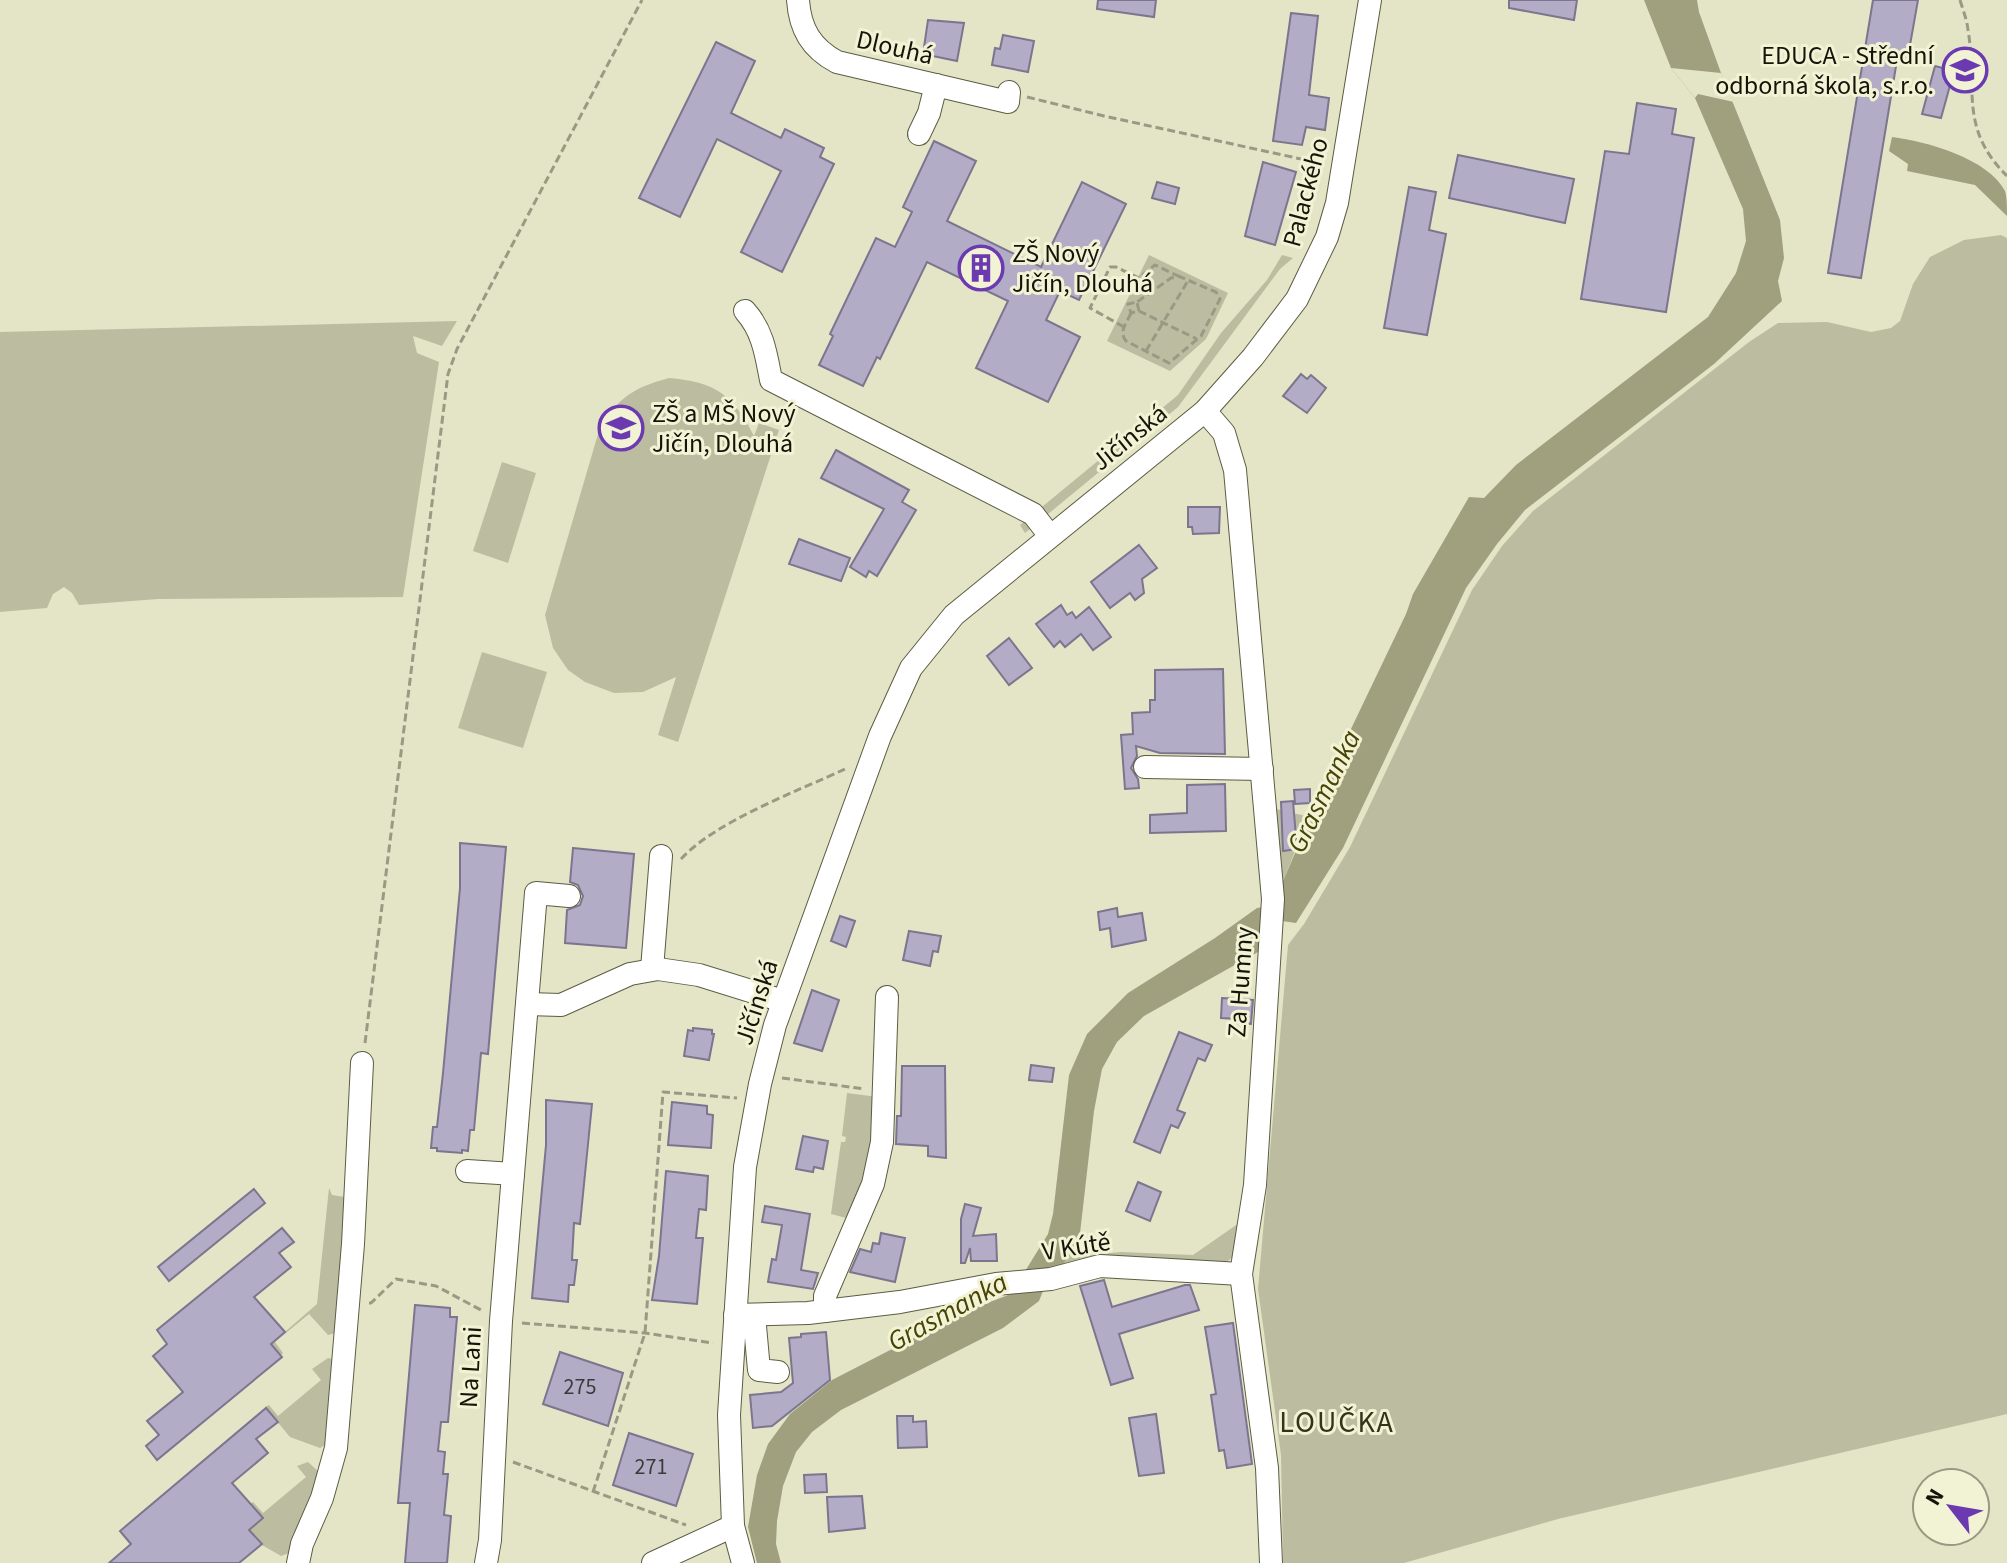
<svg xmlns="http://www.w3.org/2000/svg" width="2007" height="1563" font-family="'Source Sans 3',sans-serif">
  <rect width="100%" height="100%" fill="#e4e4c7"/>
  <g fill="#bcbca0">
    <polygon points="2001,235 2007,238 2007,1414 1558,1519 1404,1563 1283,1563 1281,1455 1258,1289 1288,945 1304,924 1350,847 1472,590 1502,546 1533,511 1749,342 1778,323 1827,322 1871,332 1891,328 1900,321 1913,284 1930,257 1964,240"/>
    <polygon points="1149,255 1228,293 1206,339 1170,371 1107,341"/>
    <polygon points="1282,255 1293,258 1280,269 1178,407 1025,533 1020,525 1178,395 1221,333 1267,280"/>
    <polygon points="457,321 442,346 413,336 417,353 439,362 403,597 158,599 79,605 72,593 64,587 53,594 47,608 0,612 0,332"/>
    <path d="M669 378C715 382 733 394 754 436L759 423 779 430 678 742 658 735 676 677 643 692 614 693 585 682 568 670 553 648 545 615 598 434C615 399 632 388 669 378Z"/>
    <polygon points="502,462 536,473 508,563 473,551"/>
    <polygon points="482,652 547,672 523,748 458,728"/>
    <polygon points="1276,809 1310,817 1297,847 1296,840 1282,841 1283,851 1296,849 1283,881"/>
    <polygon points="847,1093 878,1097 865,1180 850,1219 831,1214 841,1142 845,1142 846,1137 842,1136"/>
    <polygon points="329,1188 332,1195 345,1197 336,1333 328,1335 309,1314 275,1342 283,1353 281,1355 271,1344 317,1304"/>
    <path d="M1242 1221C1240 1239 1241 1255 1223 1264L1059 1268 1079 1242 1090 1255 1121 1252 1193 1255Z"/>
    <polygon points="328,1358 332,1359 328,1443 320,1448 290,1437 265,1407 269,1405 278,1416 321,1380 312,1369"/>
    <polygon points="308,1462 319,1472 305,1516 289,1553 281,1556 262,1545 249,1530 250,1504 253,1502 263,1513 306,1477 297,1466"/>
  </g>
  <g fill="#a0a07e">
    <polygon points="1644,0 1697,0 1699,12 1721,73 1780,220 1784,258 1778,281 1782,301 1714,364 1525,510 1497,544 1466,588 1343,848 1296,923 1282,921 1263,938 1258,952 1144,1016 1117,1042 1102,1069 1094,1111 1079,1242 1043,1291 1039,1301 1003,1328 841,1410 812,1432 796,1452 783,1486 777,1521 776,1544 781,1563 757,1563 748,1527 757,1475 768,1444 790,1414 832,1380 964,1312 1011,1294 1048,1234 1053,1214 1069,1075 1087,1034 1128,993 1215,938 1257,908 1264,907 1283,891 1283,881 1328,777 1406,614 1413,594 1469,497 1484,498 1516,465 1708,317 1736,273 1746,241 1743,209 1695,98 1671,68"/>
    <path d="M1892 137C1926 141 1989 159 2005 191 2007 197 2007 209 2007 216L1975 185 1907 171 1908 164 1889 151Z"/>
  </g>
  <polygon fill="#e4e4c7" points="1671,68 1721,73 1734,102 1698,94 1695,98"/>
  <g fill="#b3acc6" stroke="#7c758e" stroke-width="2">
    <polygon points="1098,0 1156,0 1154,17 1097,9"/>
    <polygon points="1509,0 1577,0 1574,20 1509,8"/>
    <polygon points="1873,0 1918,0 1907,62 1897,60 1861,278 1828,273"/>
    <polygon points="1291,13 1318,16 1309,95 1329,98 1325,130 1306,127 1302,145 1273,141"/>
    <polygon points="928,20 964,23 957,61 923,54"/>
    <polygon points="1003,35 1034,41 1028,72 992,65 995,48 1000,49"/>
    <polygon points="716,42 755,61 731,113 781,138 785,129 824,148 820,157 834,164 782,272 741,252 781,171 717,139 680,217 639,198"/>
    <polygon points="1935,66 1954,71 1941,118 1922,114"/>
    <polygon points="1637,103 1676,109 1672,134 1694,138 1666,312 1581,299 1605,151 1629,154"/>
    <polygon points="934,141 976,161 947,221 1041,267 1082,182 1126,204 1079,300 1060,291 1046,320 1080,337 1048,402 976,368 1008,301 927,262 880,359 877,357 863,386 819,365 833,336 830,334 876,238 895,247 912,212 903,207"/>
    <polygon points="1458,155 1574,179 1565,223 1449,198"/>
    <polygon points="1263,162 1296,172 1275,245 1245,236"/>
    <polygon points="1157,182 1179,188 1175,204 1152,198"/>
    <polygon points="1409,187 1436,192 1429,230 1446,234 1427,335 1384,328"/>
    <polygon points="1301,374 1307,379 1311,375 1326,388 1307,413 1283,396"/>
    <polygon points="836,450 909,490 902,502 916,510 877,576 869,571 866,577 850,567 884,509 821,478"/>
    <polygon points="1188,507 1220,507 1219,533 1193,534 1192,527 1188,527"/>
    <polygon points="799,539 850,558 841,581 789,564"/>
    <polygon points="1139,545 1157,568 1142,579 1144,593 1135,600 1130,593 1110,608 1091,582"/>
    <polygon points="1061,605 1067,615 1072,612 1076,618 1089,607 1111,637 1093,650 1081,634 1065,647 1060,641 1054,647 1036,624"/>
    <polygon points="1009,638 1032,668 1009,685 987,656"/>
    <polygon points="1223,669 1225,754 1160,753 1136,746 1137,756 1131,768 1138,779 1139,788 1125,789 1121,735 1133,734 1132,713 1150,712 1150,700 1155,700 1155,670"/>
    <polygon points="1225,784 1226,831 1150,833 1150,815 1187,813 1187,785"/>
    <polygon points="1310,789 1310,803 1295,804 1294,790"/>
    <polygon points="1293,801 1297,849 1283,851 1281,802"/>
    <polygon points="460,843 506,847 488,1054 481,1053 474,1130 470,1130 468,1151 462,1150 462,1153 437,1151 437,1148 431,1148 433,1127 437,1127 443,1073 460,888"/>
    <polygon points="573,848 634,854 626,948 565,943 567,910 580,905 583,896 578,885 570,882"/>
    <polygon points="1117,908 1118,917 1142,913 1146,940 1112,947 1110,928 1100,930 1098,912"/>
    <polygon points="840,916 855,921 846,947 831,941"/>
    <polygon points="909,931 941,936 938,952 933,951 930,966 903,960"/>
    <polygon points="812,990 839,1000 822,1051 794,1043"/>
    <polygon points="1222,998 1253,1000 1251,1024 1238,1023 1238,1019 1221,1018"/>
    <polygon points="693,1028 712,1030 712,1034 714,1034 709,1060 684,1056 688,1030 693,1031"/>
    <polygon points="1179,1032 1212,1045 1205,1061 1198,1058 1177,1110 1185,1113 1178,1128 1171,1125 1160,1153 1134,1142"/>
    <polygon points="1031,1065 1054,1068 1052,1082 1029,1080"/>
    <polygon points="902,1066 945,1066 946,1158 928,1156 928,1146 896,1144 897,1116 901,1116"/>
    <polygon points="546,1100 592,1104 580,1224 574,1223 572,1260 577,1260 574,1285 569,1285 568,1302 532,1298 546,1145"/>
    <polygon points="672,1102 707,1106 707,1114 713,1115 711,1148 668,1145"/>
    <polygon points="803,1136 828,1141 823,1169 814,1167 813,1172 796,1169"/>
    <polygon points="666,1171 708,1176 706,1210 699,1209 696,1238 703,1238 697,1304 652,1300 659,1256"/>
    <polygon points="1138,1182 1161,1192 1150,1221 1126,1211"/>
    <polygon points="254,1189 265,1203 169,1281 158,1267"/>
    <polygon points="965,1204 981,1208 973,1236 996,1234 997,1261 971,1261 970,1248 965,1263 961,1263 961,1219"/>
    <polygon points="765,1206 810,1214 801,1270 818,1273 813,1289 768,1282 772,1259 776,1260 782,1225 762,1222"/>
    <polygon points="282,1228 294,1242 279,1253 291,1267 254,1297 285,1332 271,1344 282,1357 157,1460 146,1446 159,1435 147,1421 183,1392 153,1356 167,1344 157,1330"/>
    <polygon points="881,1233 905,1238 895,1282 850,1272 860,1249 871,1252 873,1243 879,1244"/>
    <polygon points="1104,1280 1112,1307 1185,1285 1190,1285 1199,1310 1119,1334 1133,1378 1111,1385 1080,1286"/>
    <polygon points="415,1305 450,1308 450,1317 457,1317 448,1422 441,1422 438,1451 445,1452 443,1474 448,1474 444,1515 451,1516 447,1563 405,1563 410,1503 398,1503"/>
    <polygon points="1233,1323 1252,1464 1227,1468 1224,1450 1219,1451 1211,1395 1216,1394 1205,1327"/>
    <polygon points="826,1332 830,1380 772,1426 753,1428 750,1395 781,1392 793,1383 789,1338 801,1337 801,1334"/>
    <polygon points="560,1352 623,1373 608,1426 543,1404"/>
    <polygon points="266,1408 278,1422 256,1439 268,1453 232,1483 263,1518 249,1530 262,1544 239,1563 109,1563 131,1544 120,1531"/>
    <polygon points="1156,1414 1164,1473 1139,1476 1129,1418"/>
    <polygon points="897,1416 913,1416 913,1422 926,1421 927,1447 898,1448"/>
    <polygon points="629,1433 693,1454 676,1506 613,1485"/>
    <polygon points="826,1474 827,1492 805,1493 804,1475"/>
    <polygon points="862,1496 865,1528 829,1532 827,1497"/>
  </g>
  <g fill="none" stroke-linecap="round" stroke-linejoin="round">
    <g stroke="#5c5c43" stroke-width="24">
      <g id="minor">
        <path d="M798 0C800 29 811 48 837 62L1008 102 1009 92"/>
        <polyline points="919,134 929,113 936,85"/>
        <path d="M745 311C763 331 766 354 771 380L1033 514 1050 536"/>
        <polyline points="1205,411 1224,433 1235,470 1273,899 1255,1185 1241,1274 1267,1468 1271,1563"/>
        <polyline points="1145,767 1262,769"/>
        <polyline points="652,969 661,856"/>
        <polyline points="527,1004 561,1005 630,974 658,969 699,975 783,1001"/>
        <polyline points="467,1171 513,1174"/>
        <polyline points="825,1311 825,1296 873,1184 882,1142 887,997"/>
        <polyline points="735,1315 808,1313 900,1302 996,1284 1051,1279 1100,1266 1241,1274"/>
        <polyline points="754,1315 759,1370 778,1372"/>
        <polyline points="298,1563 302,1544 322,1498 336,1448 353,1244 362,1063"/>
        <polyline points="486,1563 490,1540 501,1321 536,893 569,896"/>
        <polyline points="653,1563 733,1526"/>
        <polyline points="743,1563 733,1526 729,1415 745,1167 760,1084 775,1025 880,736 911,668 954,615 1205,411 1253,357 1297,299 1327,237 1337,203 1370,0"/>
      </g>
    </g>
    <g stroke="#9a9a84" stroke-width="3" stroke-dasharray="8 4" stroke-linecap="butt">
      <path d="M1960 0C1963 10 1967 20 1968 30 1978 89 1958 127 2007 176"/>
      <polyline points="1027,97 1104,116 1324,164"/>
      <polyline points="1139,311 1137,302 1128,304 1131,313 1139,311 1197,339"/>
      <path d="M1131 313C1127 323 1118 331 1126 341L1169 363 1201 336 1220 299 1216 292 1178 276 1171 278 1137 302"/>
      <polyline points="1124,327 1090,308 1110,267 1116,267 1139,278 1155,265 1178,276"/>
      <polyline points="1146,351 1189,279"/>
      <path d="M681 859C716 821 798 791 845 769"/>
      <polyline points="365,1043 448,374 457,349 642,0"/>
      <polyline points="782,1078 865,1089"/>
      <polyline points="369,1303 371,1303 396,1279 436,1286 481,1310"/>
      <polyline points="522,1323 645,1333 713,1343"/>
      <polyline points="513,1462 686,1525"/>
      <polyline points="593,1492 645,1333 663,1092 737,1098"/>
    </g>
    <use href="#minor" stroke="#fff" stroke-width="22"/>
  </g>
  <defs>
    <g id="school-ring" transform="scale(2.3)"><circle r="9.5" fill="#f2f2d4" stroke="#6b3ab1" stroke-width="1.5"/><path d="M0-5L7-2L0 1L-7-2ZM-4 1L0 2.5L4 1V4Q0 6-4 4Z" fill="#6b3ab1"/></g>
    <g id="building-ring" transform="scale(2.3)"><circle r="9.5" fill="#f2f2d4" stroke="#6b3ab1" stroke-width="1.5"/><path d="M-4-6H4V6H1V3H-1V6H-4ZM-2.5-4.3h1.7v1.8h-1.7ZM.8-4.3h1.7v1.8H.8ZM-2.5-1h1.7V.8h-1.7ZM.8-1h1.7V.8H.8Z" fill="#6b3ab1"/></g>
  </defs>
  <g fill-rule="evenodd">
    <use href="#school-ring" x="1965" y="70"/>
    <use href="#building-ring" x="981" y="268"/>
    <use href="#school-ring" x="621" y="428"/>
  </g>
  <g text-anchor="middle" stroke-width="6" stroke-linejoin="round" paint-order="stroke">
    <g font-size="22" fill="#3c3a39">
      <text x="580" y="1394">275</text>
      <text x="651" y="1474">271</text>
    </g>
    <g font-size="26" fill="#14140a" stroke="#f2f2d4">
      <text transform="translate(895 47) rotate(13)" y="9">Dlouhá</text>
      <text transform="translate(1305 192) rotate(-75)" y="9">Palackého</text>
      <text transform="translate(1129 437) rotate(-39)" y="9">Jičínská</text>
      <text transform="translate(1240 982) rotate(-86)" y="9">Za Humny</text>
      <text transform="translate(756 1002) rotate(-72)" y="9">Jičínská</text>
      <text transform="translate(1076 1246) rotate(-9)" y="9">V Kútě</text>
      <text transform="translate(470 1367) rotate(-87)" y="9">Na Lani</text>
    </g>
    <g font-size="26" fill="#14140a" stroke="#f2f2d4" text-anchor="start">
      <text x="1934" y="64" text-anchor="end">EDUCA - Střední<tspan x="1934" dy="30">odborná škola, s.r.o.</tspan></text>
      <text x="1012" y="262">ZŠ Nový<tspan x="1012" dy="30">Jičín, Dlouhá</tspan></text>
      <text x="652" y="422">ZŠ a MŠ Nový<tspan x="652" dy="30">Jičín, Dlouhá</tspan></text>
    </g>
    <g font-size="28" font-style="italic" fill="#464304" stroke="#f2f2d4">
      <text transform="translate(1323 791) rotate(-64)" y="10">Grasmanka</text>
      <text transform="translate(947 1311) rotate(-29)" y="10">Grasmanka</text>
    </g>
    <g font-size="30" letter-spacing="2" fill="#34331c" stroke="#f2f2d4">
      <text x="1337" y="1432">LOUČKA</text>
    </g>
  </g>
  <g transform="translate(1951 1507) rotate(301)"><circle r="38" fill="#f2f2d4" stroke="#999983" stroke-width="2"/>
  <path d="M0-6L14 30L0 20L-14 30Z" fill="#6b3ab1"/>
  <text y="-12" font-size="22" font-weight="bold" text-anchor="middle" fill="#14140a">N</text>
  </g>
</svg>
